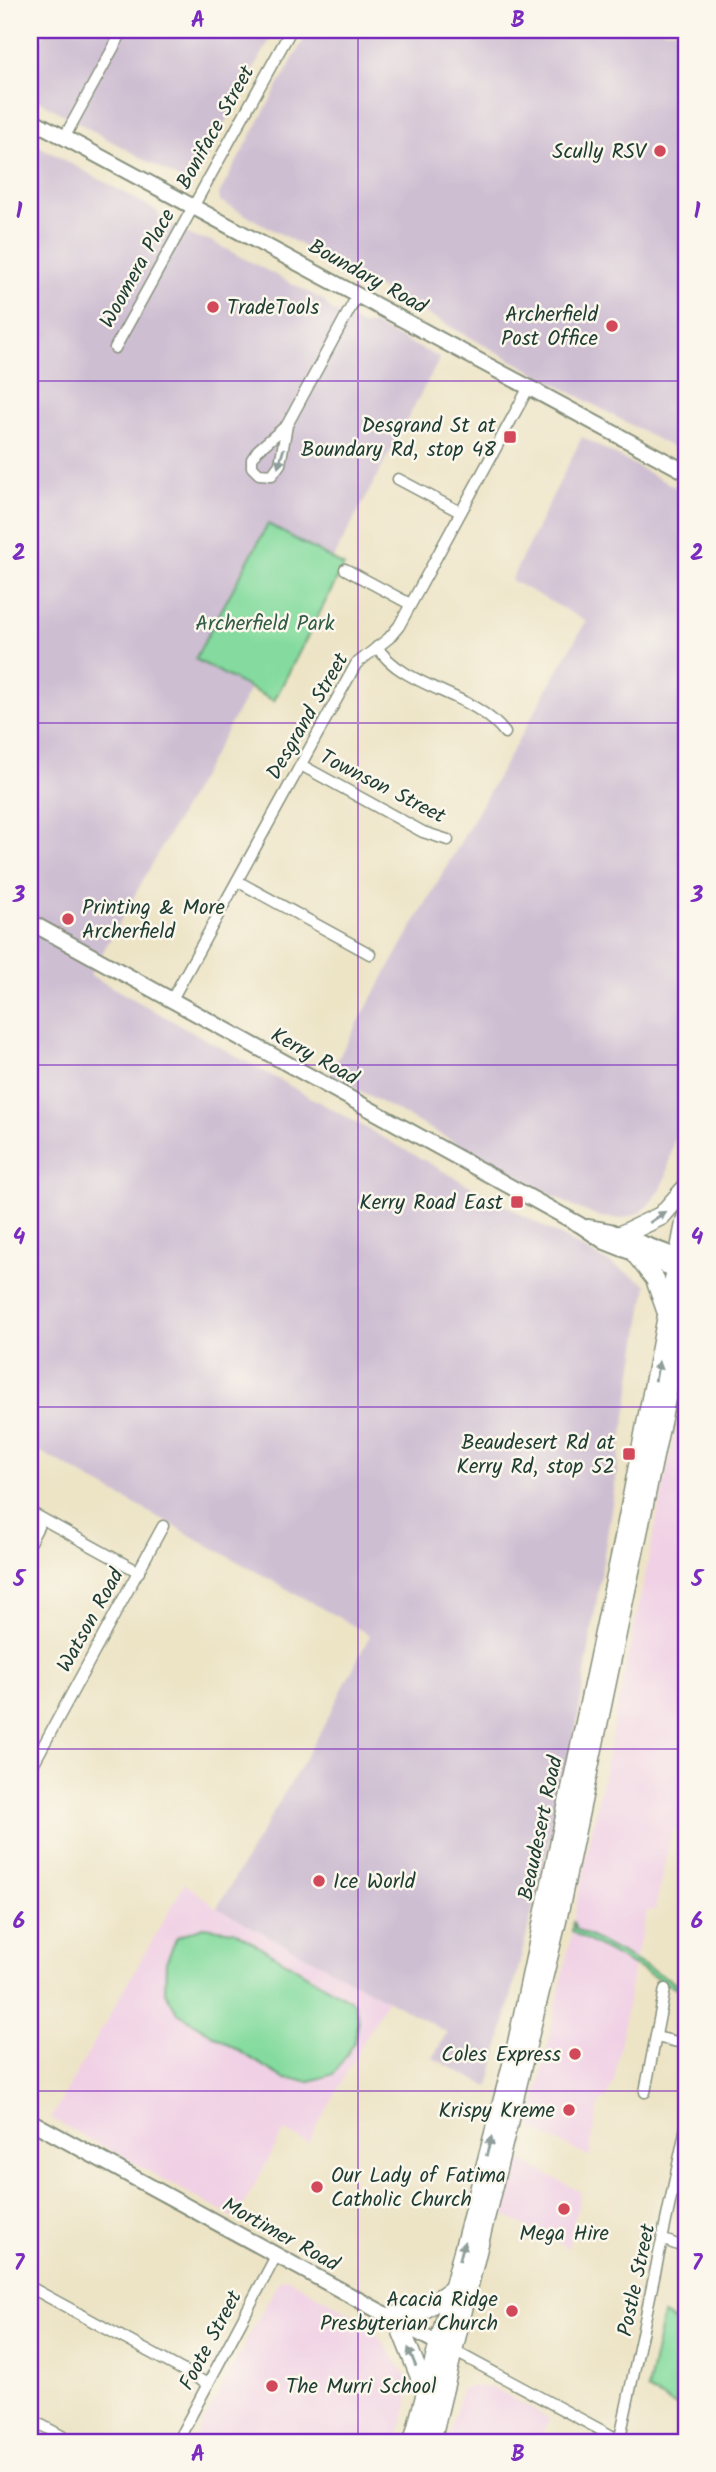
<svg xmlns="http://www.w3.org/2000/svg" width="716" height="2472" font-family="Kalam,sans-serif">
  <rect width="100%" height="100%" fill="#fbf7ec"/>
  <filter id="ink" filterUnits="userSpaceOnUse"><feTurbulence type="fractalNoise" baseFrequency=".0143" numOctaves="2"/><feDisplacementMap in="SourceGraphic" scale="14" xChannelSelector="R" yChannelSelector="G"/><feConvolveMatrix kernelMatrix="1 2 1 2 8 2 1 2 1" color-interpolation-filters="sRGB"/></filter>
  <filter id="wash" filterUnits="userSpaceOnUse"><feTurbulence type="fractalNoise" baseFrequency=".00686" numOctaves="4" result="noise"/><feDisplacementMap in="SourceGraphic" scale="28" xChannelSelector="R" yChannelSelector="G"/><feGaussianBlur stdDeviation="1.57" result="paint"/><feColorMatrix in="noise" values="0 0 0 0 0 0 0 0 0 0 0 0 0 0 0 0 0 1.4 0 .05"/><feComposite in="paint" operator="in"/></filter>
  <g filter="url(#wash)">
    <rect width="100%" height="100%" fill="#ede4c6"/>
    <g fill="#f0d0e5">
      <polygon points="686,1379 686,1836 672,1829 655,1910 647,1911 635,1961 576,1929 573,1921"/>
      <polygon points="185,1883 217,1908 387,1999 308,2143 284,2131 236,2219 51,2118"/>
      <polygon points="572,1932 634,1966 614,2081 605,2100 600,2100 589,2157 530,2128"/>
      <polygon points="518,2159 581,2192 568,2248 504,2215"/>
      <polygon points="287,2278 370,2324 408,2379 408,2405 397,2442 193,2442 279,2280"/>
      <polygon points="470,2386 493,2388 550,2419 537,2442 448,2442 461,2390"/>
    </g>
    <g fill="#cebed2">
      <polygon points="46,30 275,30 194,181 185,182 30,96 30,59"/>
      <polygon points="309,30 686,30 686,455 220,201 219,194"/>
      <polygon points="30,141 157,211 162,220 198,239 207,239 323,300 331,310 362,326 373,325 440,358 333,559 267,524 195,659 250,689 90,975 647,1284 574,1743 489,2087 433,2058 447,2032 217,1908 321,1731 370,1635 30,1446"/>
      <polygon points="582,437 686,493 686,1078 666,1178 660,1191 642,1212 619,1219 601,1217 574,1207 329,1074 586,621 511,580"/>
    </g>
    <g fill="#85db9f" stroke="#528c6a" stroke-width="2">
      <polygon points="268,524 344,566 274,701 195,659"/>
      <polygon points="573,1921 576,1929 686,1988 686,1994 572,1932"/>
      <polygon points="203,1927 234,1931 354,2003 358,2018 354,2043 334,2074 310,2081 284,2079 178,2013 165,1991 166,1962 177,1937"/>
      <polygon points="663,2315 686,2327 686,2411 647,2390"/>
    </g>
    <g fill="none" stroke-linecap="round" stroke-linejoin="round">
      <polyline stroke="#53b9d1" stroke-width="2.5" points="30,46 39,30"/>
    </g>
  </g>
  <g filter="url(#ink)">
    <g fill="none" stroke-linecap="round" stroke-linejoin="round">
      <g stroke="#86907d" stroke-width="13">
        <g id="street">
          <polyline points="64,138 123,30"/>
          <polyline points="115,348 291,30"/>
          <polyline points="287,425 280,464 272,475 259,474 252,467 252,459 258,450 287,425 358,294"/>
          <polyline points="398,479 460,512"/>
          <polyline points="345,569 410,604"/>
          <path d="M377 647C406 690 473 691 505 733"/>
          <polyline points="301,765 423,832 448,840"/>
          <polyline points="237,881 370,954"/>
          <polyline points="171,1001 356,664 389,638 399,626 529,387"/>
          <polyline points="30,1512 139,1572"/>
          <polyline points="30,1542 42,1519"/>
          <polyline points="30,1770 163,1526"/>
          <polyline points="656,2037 686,2044"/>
          <polyline points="645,2092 665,1989"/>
          <polyline points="664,2240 686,2248"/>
          <polyline points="30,2287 208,2384"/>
          <polyline points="454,2351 623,2442"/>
          <polyline points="30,2419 73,2442"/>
          <polyline points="177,2442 276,2256"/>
          <polyline points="619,2442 686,2127"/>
        </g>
      </g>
      <g stroke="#86907d" stroke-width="18">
        <g id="secondary">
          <polyline points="30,119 686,472"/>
          <polyline points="30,922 580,1225 605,1242 686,1274"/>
          <polyline points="588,1227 610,1231 686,1260"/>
          <polyline points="30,2121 447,2348"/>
        </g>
      </g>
      <g stroke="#86907d" stroke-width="21">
        <g id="highway">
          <polyline points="621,1235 661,1216 686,1188"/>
          <polyline points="636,1255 655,1279 667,1313"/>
          <polyline points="388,2317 423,2310 452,2290"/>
          <polyline points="398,2322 426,2392"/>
          <polyline points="413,2442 514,2057 622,1548 686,1218"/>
          <polyline points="431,2442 557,1921 686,1303"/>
        </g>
      </g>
      <use href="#street" stroke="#fff" stroke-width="10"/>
      <use href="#secondary" stroke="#fff" stroke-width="14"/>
      <use href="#highway" stroke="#fff" stroke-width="18"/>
    </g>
    <defs><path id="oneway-solid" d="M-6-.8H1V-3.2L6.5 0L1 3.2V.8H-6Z" transform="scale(1.75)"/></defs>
    <g fill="#8f9e9a">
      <use href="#oneway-solid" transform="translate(281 458) rotate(107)"/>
      <use href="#oneway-solid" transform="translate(658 1217) rotate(-34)"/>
      <use href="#oneway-solid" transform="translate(657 1371) rotate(-80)"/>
      <use href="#oneway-solid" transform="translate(489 2146) rotate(-75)"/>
      <use href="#oneway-solid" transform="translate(462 2251) rotate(-76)"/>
      <use href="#oneway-solid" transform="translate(412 2357) rotate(-112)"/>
    </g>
  </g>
  <path fill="none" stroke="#7b2cbf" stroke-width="2" stroke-opacity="0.55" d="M358 30V2442M30 381H686M30 723H686M30 1065H686M30 1407H686M30 1749H686M30 2091H686"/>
  <g fill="#d1495b" stroke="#fbf7ec" stroke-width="2.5">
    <circle cx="660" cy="151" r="7"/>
    <circle cx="213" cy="307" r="7"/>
    <circle cx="612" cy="326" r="7"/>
    <rect x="503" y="430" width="14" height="14" rx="3.5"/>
    <circle cx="68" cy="919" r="7"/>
    <rect x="510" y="1195" width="14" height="14" rx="3.5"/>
    <rect x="622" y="1447" width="14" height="14" rx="3.5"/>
    <circle cx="319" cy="1881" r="7"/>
    <circle cx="575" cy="2054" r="7"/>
    <circle cx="569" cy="2110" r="7"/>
    <circle cx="317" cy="2187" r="7"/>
    <circle cx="564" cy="2209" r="7"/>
    <circle cx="512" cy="2311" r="7"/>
    <circle cx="272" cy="2386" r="7"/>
  </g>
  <g text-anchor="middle" stroke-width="5" stroke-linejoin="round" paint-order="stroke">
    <g font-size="21" fill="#1f3d34" stroke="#fbf7ec">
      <text transform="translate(215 127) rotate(-61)" y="7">Boniface Street</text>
      <text transform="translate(137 268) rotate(-61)" y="7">Woomera Place</text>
      <text transform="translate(368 276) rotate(29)" y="7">Boundary Road</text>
      <text transform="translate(307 716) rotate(-60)" y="7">Desgrand Street</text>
      <text transform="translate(383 786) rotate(27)" y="7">Townson Street</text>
      <text transform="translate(315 1056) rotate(29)" y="7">Kerry Road</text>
      <text transform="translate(90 1620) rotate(-61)" y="7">Watson Road</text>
      <text transform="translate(540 1828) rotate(-78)" y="7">Beaudesert Road</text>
      <text transform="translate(281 2234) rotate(29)" y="7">Mortimer Road</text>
      <text transform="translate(636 2280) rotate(-78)" y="7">Postle Street</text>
      <text transform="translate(210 2340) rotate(-62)" y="7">Foote Street</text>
    </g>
    <g font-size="21" fill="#1f3d34" stroke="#fbf7ec" text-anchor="end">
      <text x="646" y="158">Scully RSV</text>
      <text x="227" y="314" text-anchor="start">TradeTools</text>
      <text x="598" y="321">Archerfield<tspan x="598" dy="24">Post Office</tspan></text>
      <text x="496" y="432">Desgrand St at<tspan x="496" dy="24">Boundary Rd, stop 48</tspan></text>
      <text x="82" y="914" text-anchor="start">Printing &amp; More<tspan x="82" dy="24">Archerfield</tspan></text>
      <text x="503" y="1209">Kerry Road East</text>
      <text x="615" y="1449">Beaudesert Rd at<tspan x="615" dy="24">Kerry Rd, stop 52</tspan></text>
      <text x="333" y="1888" text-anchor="start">Ice World</text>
      <text x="561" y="2061">Coles Express</text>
      <text x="555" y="2117">Krispy Kreme</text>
      <text x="331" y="2182" text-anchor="start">Our Lady of Fatima<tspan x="331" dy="24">Catholic Church</tspan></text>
      <text x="564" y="2240" text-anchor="middle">Mega Hire</text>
      <text x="498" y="2306">Acacia Ridge<tspan x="498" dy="24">Presbyterian Church</tspan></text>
      <text x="286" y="2393" text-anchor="start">The Murri School</text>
    </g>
    <g font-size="21" fill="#335d49" stroke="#fbf7ec">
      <text x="265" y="630">Archerfield Park</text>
    </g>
  </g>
  <rect width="716" height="2472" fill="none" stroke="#fbf7ec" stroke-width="77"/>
  <rect x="38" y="38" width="640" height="2396" fill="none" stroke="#7b2cbf" stroke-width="2.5"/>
  <g font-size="23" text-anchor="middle" font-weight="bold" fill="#7b2cbf">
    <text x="198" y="27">A</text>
    <text x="518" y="27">B</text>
    <text x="19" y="218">1</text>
    <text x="697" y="218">1</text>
    <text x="19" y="560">2</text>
    <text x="697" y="560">2</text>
    <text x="19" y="902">3</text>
    <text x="697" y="902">3</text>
    <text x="19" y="1244">4</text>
    <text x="697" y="1244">4</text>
    <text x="19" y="1586">5</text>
    <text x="697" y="1586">5</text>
    <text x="19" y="1928">6</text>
    <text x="697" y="1928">6</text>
    <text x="19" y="2270">7</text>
    <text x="697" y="2270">7</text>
    <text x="198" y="2461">A</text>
    <text x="518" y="2461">B</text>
  </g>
</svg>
